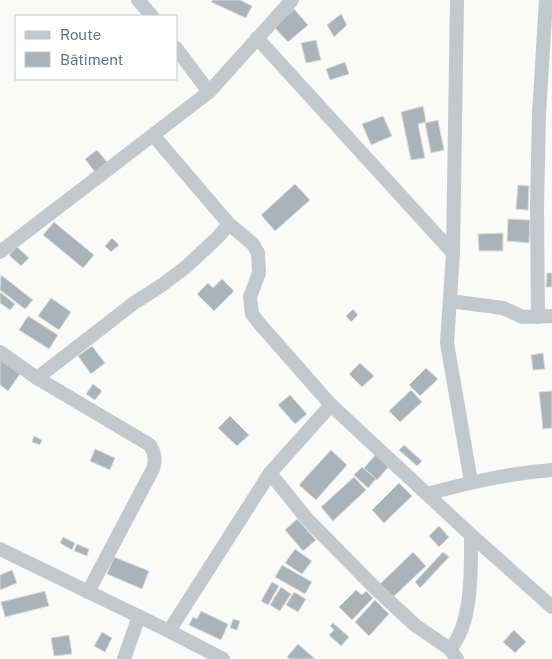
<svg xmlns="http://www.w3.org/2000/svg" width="552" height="659" font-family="'Public Sans',sans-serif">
  <rect width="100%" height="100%" fill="#fafaf8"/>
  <g fill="#aab3b9" stroke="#dcdcda">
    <polygon points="213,0 240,0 252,6 246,18 211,2"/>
    <polygon points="294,9 308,25 288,42 274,27"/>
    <polygon points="341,14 347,25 334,37 327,25"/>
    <polygon points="316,40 321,60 306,63 301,43"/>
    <polygon points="345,62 349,74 330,80 326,69"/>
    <polygon points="423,106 426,122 418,124 425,158 411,160 401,112"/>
    <polygon points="383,116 392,136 371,145 362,124"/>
    <polygon points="438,120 444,150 431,153 425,123"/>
    <polygon points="97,150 107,162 95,172 85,159"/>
    <polygon points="295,184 310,200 275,231 261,215"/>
    <polygon points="518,185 529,186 528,210 516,209"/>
    <polygon points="508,219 530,220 529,243 507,241"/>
    <polygon points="54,222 94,255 83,268 43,235"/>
    <polygon points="503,233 503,251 479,251 478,234"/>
    <polygon points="112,238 119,245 111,252 105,246"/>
    <polygon points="17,247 29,258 21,266 9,255"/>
    <polygon points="547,273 552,273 552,287 546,287"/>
    <polygon points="1,275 33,300 25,309 0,290"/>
    <polygon points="222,279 234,291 214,311 197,294 208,283 213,288"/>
    <polygon points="0,292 15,304 10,310 0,303"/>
    <polygon points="51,298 71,312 59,330 38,316"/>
    <polygon points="353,309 358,315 351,322 346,316"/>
    <polygon points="28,316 58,335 49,349 19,330"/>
    <polygon points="92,346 105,363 91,374 78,356"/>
    <polygon points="543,353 545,369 533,370 531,355"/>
    <polygon points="0,360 20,374 8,391 0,385"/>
    <polygon points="360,363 374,376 362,387 349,374"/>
    <polygon points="426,368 438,379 420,396 409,385"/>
    <polygon points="93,384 102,391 95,400 86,394"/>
    <polygon points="411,390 422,402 400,422 389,411"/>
    <polygon points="552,391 552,428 543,429 539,392"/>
    <polygon points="290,395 307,414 295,424 278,405"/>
    <polygon points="230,416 249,435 237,446 218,428"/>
    <polygon points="34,436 42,440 40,445 32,442"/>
    <polygon points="404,445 422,461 417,466 399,450"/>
    <polygon points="95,449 115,458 110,470 90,461"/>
    <polygon points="331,450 347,465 316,500 299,485"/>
    <polygon points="377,453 390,465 377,480 364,468"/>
    <polygon points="362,467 376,479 368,488 354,475"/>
    <polygon points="354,477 366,490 333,521 321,507"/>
    <polygon points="399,483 412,496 384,523 372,510"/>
    <polygon points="297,519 316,540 303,551 285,530"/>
    <polygon points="439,526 449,537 439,547 429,536"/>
    <polygon points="63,537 75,543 72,550 60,543"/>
    <polygon points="77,544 89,549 87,556 74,551"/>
    <polygon points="295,549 312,561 302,574 285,563"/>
    <polygon points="413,552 426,566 393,597 380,584"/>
    <polygon points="443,552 449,557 420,588 415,582"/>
    <polygon points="114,557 149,571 142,589 107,574"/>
    <polygon points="282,565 312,582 305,594 275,577"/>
    <polygon points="12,570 17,583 0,590 0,575"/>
    <polygon points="272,582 279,586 268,605 261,601"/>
    <polygon points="281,587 291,594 280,611 270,605"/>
    <polygon points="356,590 362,595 366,591 373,598 352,620 339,607"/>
    <polygon points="45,591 49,606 5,617 1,602"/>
    <polygon points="294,592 306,599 298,612 286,605"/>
    <polygon points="375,600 389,614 369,636 355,622"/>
    <polygon points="201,611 228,624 221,640 189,625 193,617 197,619"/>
    <polygon points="233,619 240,621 237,630 230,628"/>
    <polygon points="333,623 349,637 341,646 329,635 334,630 330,626"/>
    <polygon points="514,630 526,642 515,653 503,642"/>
    <polygon points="102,632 112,638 105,652 94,646"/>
    <polygon points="69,635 72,654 54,656 51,638"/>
    <polygon points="298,644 315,659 290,659 287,657"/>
  </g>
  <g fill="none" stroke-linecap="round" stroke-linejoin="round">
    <g stroke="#c3c8cc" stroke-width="14">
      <polyline points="138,0 152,16"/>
      <polyline points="457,0 453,253 447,343 471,482"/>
      <polyline points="257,38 453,253"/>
      <polyline points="176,48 209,92"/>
      <polyline points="153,135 229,224 253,244 258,253 259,273 250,297 252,314 259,323 331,405 471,535 552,607"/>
      <polyline points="0,252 209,92 292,0"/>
      <polyline points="450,301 503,308 523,317 552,316"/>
      <polyline points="538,317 537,207 539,114 546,0"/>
      <path d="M0 352 37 378 150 445C155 454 156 459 153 469L88 592"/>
      <polyline points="37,378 134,303 162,285 187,266 218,237 229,224"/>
      <polyline points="270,473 307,519 375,588 416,626 450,649 457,659"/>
      <path d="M427 494C468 483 509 473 552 470"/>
      <polyline points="0,549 169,631 223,659"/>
      <polyline points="169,631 270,473 331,405"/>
      <path d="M450 649C473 624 471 567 471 535"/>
      <polyline points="124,659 139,616"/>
    </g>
  </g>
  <rect x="15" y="15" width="162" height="65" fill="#ffffff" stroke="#c1c8cd"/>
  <rect x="25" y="31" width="25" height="8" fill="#c3c8cc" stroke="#c1c8cd"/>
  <text x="60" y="40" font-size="15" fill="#657683">Route</text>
  <rect x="25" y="52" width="25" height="15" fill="#aab3b9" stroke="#c1c8cd"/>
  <text x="60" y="65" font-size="15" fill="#657683">Bâtiment</text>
</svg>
